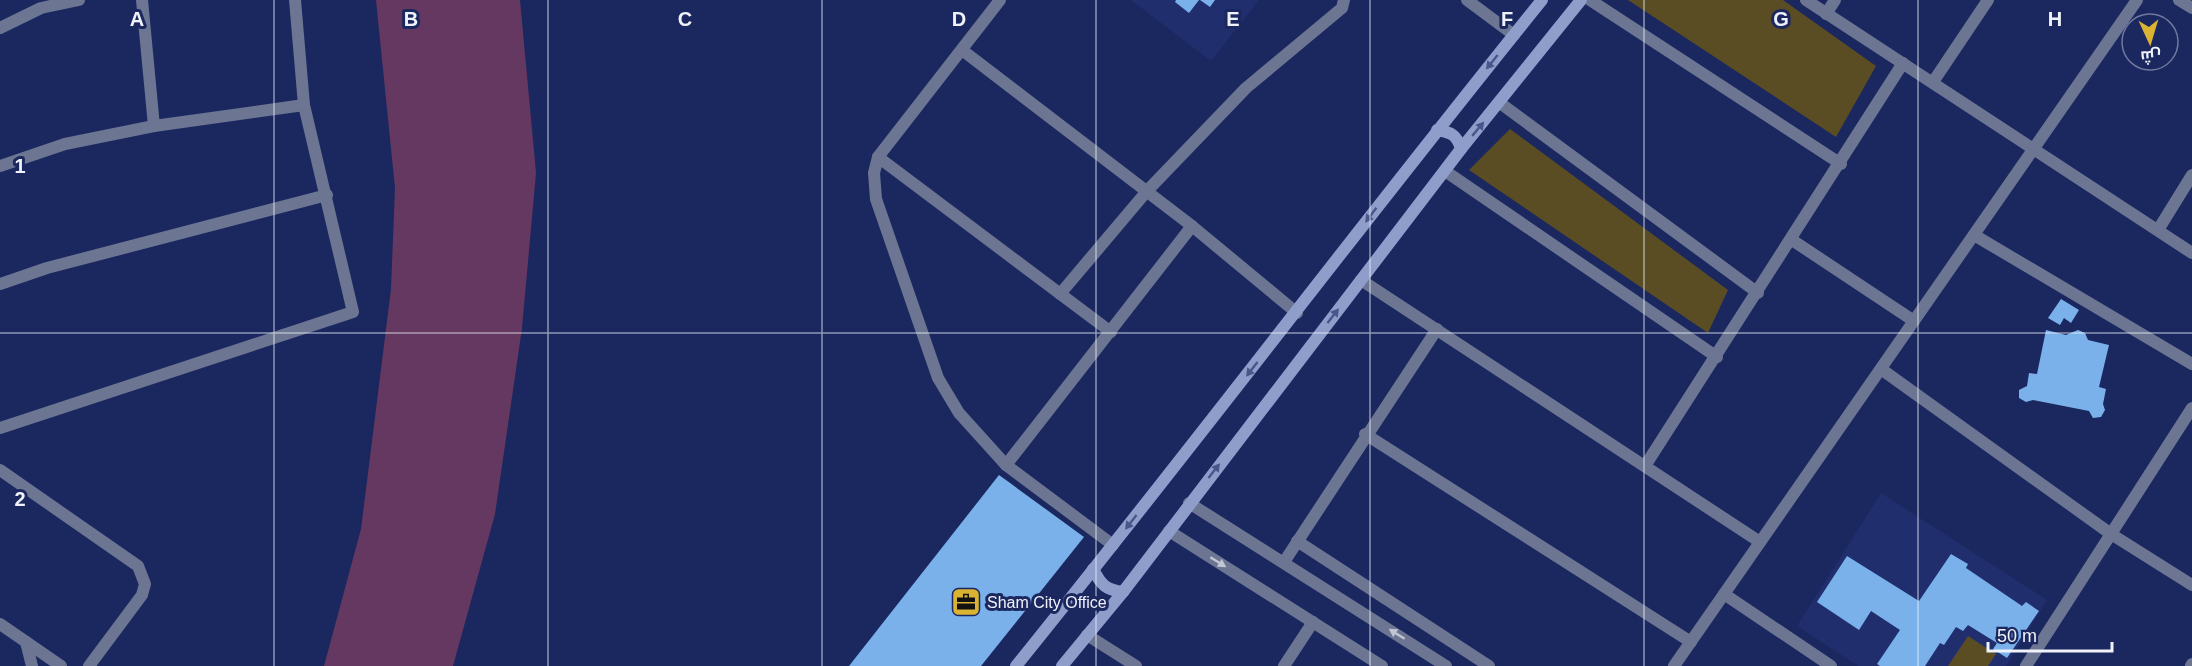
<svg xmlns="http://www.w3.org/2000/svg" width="2192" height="666" font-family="Arial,Cairo,sans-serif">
  <rect width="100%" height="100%" fill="#1b275f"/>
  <g fill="#212e6d">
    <polygon points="1131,0 1259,0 1211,61"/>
    <polygon points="1881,493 2047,600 2006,666 1858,666 1797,626"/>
  </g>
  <g fill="#5a4c23">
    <polygon points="1628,0 1783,0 1876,66 1836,137"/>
    <polygon points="1510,129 1728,290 1708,333 1469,170"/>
    <polygon points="1968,636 1996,654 1988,666 1948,666"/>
  </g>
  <polygon fill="#653861" points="376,0 520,0 536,173 522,328 495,514 453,666 324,666 361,529 391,289 395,188"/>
  <g fill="#7ab1ea">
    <polygon points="1176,0 1199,0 1189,13 1175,2"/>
    <polygon points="1200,0 1215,0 1210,7"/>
    <polygon points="2061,299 2079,310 2071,323 2064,318 2060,325 2048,318"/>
    <polygon points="2046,330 2066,335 2078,330 2085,333 2088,340 2109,345 2099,387 2106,389 2103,404 2105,410 2101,417 2093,418 2089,411 2033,400 2026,402 2019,398 2019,390 2027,386 2029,373 2037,374"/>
    <polygon points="999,475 1084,537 981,666 849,666"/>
    <polygon points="1951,554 1968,564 1966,568 2022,606 2026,602 2039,611 2007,658 1993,649 1997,643 1968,625 1963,631 1956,627 1944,645 1940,643 1925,666 1880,666 1877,664 1900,630 1871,611 1859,630 1817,602 1847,556 1919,601"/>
  </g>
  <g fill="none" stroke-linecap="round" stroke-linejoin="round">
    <g stroke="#6c7592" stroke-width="12">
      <polyline points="142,0 154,126"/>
      <polyline points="1000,0 878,157 874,173 876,199 938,378 959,413 1006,465 1113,545"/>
      <polyline points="1467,0 1514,35"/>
      <polyline points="1590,0 1841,164"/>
      <polyline points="1806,0 2192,253"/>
      <polyline points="2179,0 2192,8"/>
      <polyline points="1826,14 1835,0"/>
      <polyline points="0,28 41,8 79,0"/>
      <polyline points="962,50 1192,226 1297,313"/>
      <polyline points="1933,82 1988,0"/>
      <polyline points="1500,103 1758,293"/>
      <polyline points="878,157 1111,332"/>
      <polyline points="0,166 65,144 154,126 304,105"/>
      <polyline points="1445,171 1717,357"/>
      <polyline points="2158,230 2192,175"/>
      <polyline points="1974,235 2192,364"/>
      <polyline points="1792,240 1914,321"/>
      <polyline points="1361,280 1760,542"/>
      <polyline points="0,284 47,268 327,195"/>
      <polyline points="1060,294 1147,191 1246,88 1342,8 1344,0"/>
      <polyline points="1881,369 2111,534 2192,585"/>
      <polyline points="0,428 353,312 304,105 295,0"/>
      <polyline points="1365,434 1691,642"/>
      <polyline points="1006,465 1192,226"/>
      <polyline points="1645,466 1903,63"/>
      <polyline points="0,470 138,566 145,584 142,595 89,666"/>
      <polyline points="1297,541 1489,666"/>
      <polyline points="1284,562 1437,329"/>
      <polyline points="1724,594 1831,666"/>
      <polyline points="0,624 61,666"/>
      <polyline points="1087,635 1136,666"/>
      <polyline points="26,642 32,666"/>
      <polyline points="1284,666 1313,622"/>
      <polyline points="1674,666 2137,0"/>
      <polyline points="2026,666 2192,408"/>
      <polyline points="2191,666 2192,664"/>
    </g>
    <g stroke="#6c7592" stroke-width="12">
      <polyline points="1189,503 1446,666"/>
      <polyline points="1169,531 1382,666"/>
    </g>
    <g stroke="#8f9dcb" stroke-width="12">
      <path d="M1437 130C1451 132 1457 135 1461 149"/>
      <path d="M1093 569C1101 585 1106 590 1123 592"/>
      <path d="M1016 666C1194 446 1364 220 1542 0"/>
      <polyline points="1062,666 1123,592 1461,149 1581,0"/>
    </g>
  </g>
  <defs><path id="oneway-solid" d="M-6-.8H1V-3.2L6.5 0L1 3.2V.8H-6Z" transform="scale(1.5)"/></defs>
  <g fill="#49568a">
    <use href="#oneway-solid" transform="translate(1492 62) rotate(129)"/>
    <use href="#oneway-solid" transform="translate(1478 129) rotate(-50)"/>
    <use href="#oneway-solid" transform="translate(1371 215) rotate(127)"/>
    <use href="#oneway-solid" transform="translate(1333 316) rotate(-52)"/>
    <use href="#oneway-solid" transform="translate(1252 369) rotate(128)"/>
    <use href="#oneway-solid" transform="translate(1214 471) rotate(-52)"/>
    <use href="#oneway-solid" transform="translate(1131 522) rotate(128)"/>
  </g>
  <g fill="#c1c6d5">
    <use href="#oneway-solid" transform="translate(1218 562) rotate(32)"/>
    <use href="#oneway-solid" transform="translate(1397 634) rotate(-148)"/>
  </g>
  <path fill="none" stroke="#eff2f9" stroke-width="1.5" stroke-opacity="0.55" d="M274 0V666M548 0V666M822 0V666M1096 0V666M1370 0V666M1644 0V666M1918 0V666M0 333H2192"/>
  <defs>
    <g id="office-square" transform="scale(1.5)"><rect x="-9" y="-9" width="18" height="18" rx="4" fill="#dab333" stroke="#1b275f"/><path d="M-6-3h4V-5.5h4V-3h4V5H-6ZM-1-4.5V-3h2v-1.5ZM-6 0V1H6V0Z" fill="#111"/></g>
  </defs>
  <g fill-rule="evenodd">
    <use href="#office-square" x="966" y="602"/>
  </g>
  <g text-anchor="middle" stroke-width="6" stroke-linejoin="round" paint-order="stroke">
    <g font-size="16" fill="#eff2f9" stroke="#1b275f" text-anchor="start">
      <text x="987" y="608">Sham City Office</text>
    </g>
  </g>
  <g font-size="20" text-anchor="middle" font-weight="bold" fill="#eff2f9" stroke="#1b275f" stroke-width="6" stroke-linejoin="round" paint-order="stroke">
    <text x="137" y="26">A</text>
    <text x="411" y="26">B</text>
    <text x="685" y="26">C</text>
    <text x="959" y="26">D</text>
    <text x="1233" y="26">E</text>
    <text x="1507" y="26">F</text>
    <text x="1781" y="26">G</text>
    <text x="2055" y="26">H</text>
    <text x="20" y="173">1</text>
    <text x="20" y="506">2</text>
  </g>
  <g transform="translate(2150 42) rotate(176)"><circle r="28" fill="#1b275f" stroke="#70789d" stroke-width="1.5"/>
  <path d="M0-4.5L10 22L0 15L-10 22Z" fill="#dab333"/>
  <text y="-9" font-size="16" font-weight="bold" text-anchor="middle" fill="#eff2f9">ش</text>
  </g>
  <path d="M1988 642v9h124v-9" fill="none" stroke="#eff2f9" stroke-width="3"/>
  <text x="1997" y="642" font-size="18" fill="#eff2f9" stroke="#1b275f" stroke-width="4.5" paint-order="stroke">50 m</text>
</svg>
